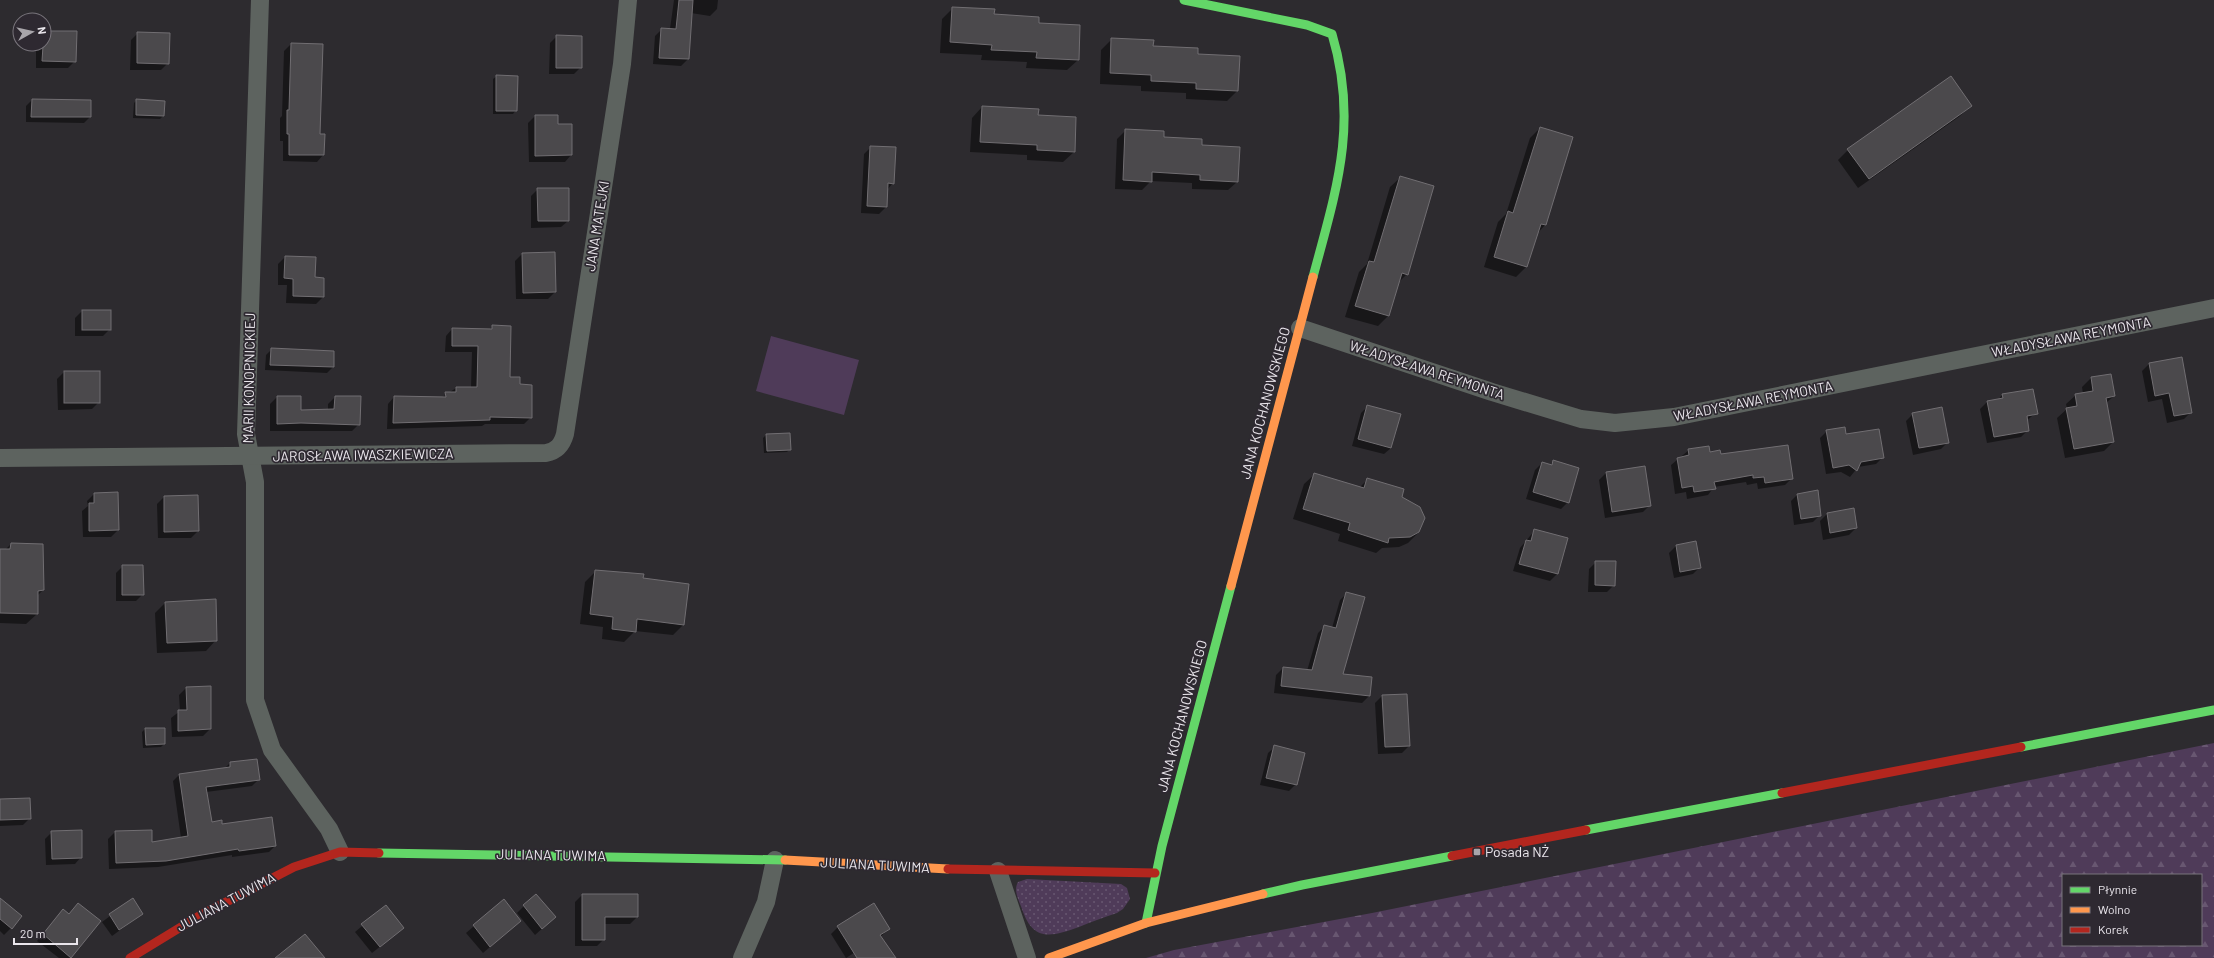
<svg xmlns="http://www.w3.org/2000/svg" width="2214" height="958" font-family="Barlow,sans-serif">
  <defs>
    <pattern id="grass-dots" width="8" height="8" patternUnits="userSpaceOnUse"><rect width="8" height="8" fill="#4f3b59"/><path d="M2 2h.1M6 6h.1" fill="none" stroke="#685771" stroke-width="1.8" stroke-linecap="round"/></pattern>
    <pattern id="forest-firs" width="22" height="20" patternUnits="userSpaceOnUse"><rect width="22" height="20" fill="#4f3b59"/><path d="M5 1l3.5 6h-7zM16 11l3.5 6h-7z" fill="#685771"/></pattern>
  </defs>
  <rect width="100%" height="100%" fill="#2d2b2f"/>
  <path fill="url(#grass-dots)" d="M1027 879 1121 884 1127 888 1130 899 1123 909 1117 913C1104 917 1091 922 1079 927 1051 937 1033 942 1022 909 1019 900 1013 891 1018 882Z"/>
  <path fill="url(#forest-firs)" fill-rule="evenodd" d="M2214 743V958H1146L1174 950 1372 913ZM2063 875H2201V945H2063Z"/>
  <polygon fill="#4f3b59" points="771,336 859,360 844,415 756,391"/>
  <g fill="#0007">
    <polygon points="674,0 718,0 717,9 710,16 691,13 688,59 681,66 653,64 655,36 662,29 670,29"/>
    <polygon points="953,8 1038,24 1078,60 1067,70 1026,68 1027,62 981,60 982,55 940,53 942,19"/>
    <polygon points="138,33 168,63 161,70 130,70 131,40"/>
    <polygon points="557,36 581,67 574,74 549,74 550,43"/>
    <polygon points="1112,39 1197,55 1237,91 1227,101 1186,99 1186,93 1141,91 1141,86 1100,84 1101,50"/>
    <polygon points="36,44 44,44 75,61 68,68 36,68"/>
    <polygon points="291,44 323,155 317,162 283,161 283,141 280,141 280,118 282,116 284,51"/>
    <polygon points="497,76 516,110 513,114 493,114 493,79"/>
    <polygon points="32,100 90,101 90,117 84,123 26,122 26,106"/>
    <polygon points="137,100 164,102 163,116 160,119 133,118 134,103"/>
    <polygon points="1970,106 1960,116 1858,188 1838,160 1848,150"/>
    <polygon points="982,107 1037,116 1074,152 1063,162 1027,160 1027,155 970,152 972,118"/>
    <polygon points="535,116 557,125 571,125 571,155 565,162 529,162 528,123"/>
    <polygon points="1540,128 1545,225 1537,234 1526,267 1516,277 1484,267 1498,222 1506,214 1530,138"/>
    <polygon points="1126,130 1201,146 1237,182 1228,190 1192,189 1192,183 1151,181 1142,190 1115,189 1117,139"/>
    <polygon points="871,147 893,183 887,190 886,207 879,214 861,213 864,154"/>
    <polygon points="1401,177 1407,274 1398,283 1388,316 1378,326 1345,317 1359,272 1367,264 1390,187"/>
    <polygon points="538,189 568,221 561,227 531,228 531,196"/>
    <polygon points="554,253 555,292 548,299 516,299 515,261 522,254"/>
    <polygon points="285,257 314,278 323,297 316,304 286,303 287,285 278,285 278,264"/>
    <polygon points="82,311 110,329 103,336 75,336 75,318"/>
    <polygon points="493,326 509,378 519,385 531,417 524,424 485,424 482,426 387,429 388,404 394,397 441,398 456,388 471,388 472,352 445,352 446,336 452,329 489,330"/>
    <polygon points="272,349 333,367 327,373 265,370 266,355"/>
    <polygon points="2149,364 2191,412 2184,419 2167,423 2162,399 2148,402 2142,371"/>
    <polygon points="64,372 99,402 92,409 58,410 57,379"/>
    <polygon points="2091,378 2114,396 2106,403 2113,442 2104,451 2065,458 2057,418 2067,409 2066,404 2076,395 2083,394 2082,387"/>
    <polygon points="2002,395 2036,413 2026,421 2028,430 2021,437 1987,443 1980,409 1987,402 1998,400"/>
    <polygon points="277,397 300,397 300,411 328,410 328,404 335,397 359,424 352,431 270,431 270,404"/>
    <polygon points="1368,406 1391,448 1384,454 1352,446 1361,413"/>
    <polygon points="1913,414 1948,442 1941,449 1913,455 1906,421"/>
    <polygon points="1827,431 1845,435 1883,457 1876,464 1858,467 1850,477 1841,472 1826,474 1820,438"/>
    <polygon points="766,435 790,449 787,452 764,453 763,438"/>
    <polygon points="1689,450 1720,456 1792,478 1785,485 1758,489 1757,483 1747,485 1746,482 1714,487 1708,495 1687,499 1686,492 1675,494 1671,465"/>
    <polygon points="1554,461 1568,502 1561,509 1526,499 1535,470 1542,463 1550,465"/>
    <polygon points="1644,467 1650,505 1643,512 1605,518 1599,480 1606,473"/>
    <polygon points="1315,474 1359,488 1368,479 1401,497 1419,532 1408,543 1399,547 1382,548 1376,553 1338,541 1340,534 1293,519 1304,484"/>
    <polygon points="94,494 118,530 111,537 83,537 82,511 88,506 87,501"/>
    <polygon points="1798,494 1820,515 1813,522 1794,525 1791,501"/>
    <polygon points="164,497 198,531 191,538 158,538 157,504"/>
    <polygon points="1827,514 1856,528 1849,535 1823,540 1820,521"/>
    <polygon points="1535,530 1566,539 1557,574 1550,581 1513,571 1520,548"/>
    <polygon points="1695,542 1700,567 1693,574 1674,578 1669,553 1676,546"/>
    <polygon points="11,544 43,590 37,596 37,614 26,624 0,623 0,550 5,550"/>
    <polygon points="1596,562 1614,585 1607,592 1588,592 1589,569"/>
    <polygon points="123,566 143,594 136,601 116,601 116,573"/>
    <polygon points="596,571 642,579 683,625 673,635 635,631 624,642 602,639 603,627 580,624 585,582"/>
    <polygon points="1347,593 1342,675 1369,696 1362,703 1274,693 1276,675 1283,668 1307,671 1318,633 1325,626 1332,628 1340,600"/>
    <polygon points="165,603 216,640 206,651 157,653 155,613"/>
    <polygon points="210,687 210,729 203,736 172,737 171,718 180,711 179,695 186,688"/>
    <polygon points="1382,696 1409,746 1402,753 1378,754 1375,703"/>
    <polygon points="145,729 164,744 161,747 143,748 142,732"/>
    <polygon points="1275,747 1296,784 1289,791 1260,785 1268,753"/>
    <polygon points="230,763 259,779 252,786 206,792 211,823 275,846 269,852 232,857 232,855 158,867 109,869 108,839 115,832 151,843 181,838 173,781 179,775 224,769"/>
    <polygon points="0,800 30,818 23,825 0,826"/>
    <polygon points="52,832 81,857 75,864 46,865 45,839"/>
    <polygon points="582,895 637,895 637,917 630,924 604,924 604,939 597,946 575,946 575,902"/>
    <polygon points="0,900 11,928 4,935 0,931"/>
    <polygon points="132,900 142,914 112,936 102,922"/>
    <polygon points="503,901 520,921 483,953 466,933"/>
    <polygon points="874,905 889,929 880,937 895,958 862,958 857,951 846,958 831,934 838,927"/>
    <polygon points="386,906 396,934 372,953 355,932"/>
    <polygon points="524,906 555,917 535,935 517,913"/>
    <polygon points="69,914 100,921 70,958 59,958 37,941 58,916"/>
  </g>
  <g fill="#4b494c" stroke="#716e72">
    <polygon points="679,0 693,0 689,59 659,58 661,28 676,29"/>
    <polygon points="952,7 995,9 994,14 1039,17 1039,23 1080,25 1079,60 1036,58 1037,52 991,50 992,45 950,42"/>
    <polygon points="44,31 77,31 76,62 42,61"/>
    <polygon points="137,32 170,33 169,64 137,63"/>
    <polygon points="556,35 582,36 582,68 556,68"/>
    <polygon points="1111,38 1154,40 1153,46 1198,48 1198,54 1240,56 1238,91 1196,89 1196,83 1151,81 1151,75 1110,73"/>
    <polygon points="291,43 323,44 320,134 325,134 324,155 289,155 289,134 287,134 287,110 289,110"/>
    <polygon points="496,75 518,76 517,111 496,111"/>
    <polygon points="1951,76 1972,106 1869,179 1847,149"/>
    <polygon points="32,99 91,100 91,117 31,117"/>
    <polygon points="136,99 165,101 164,116 136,115"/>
    <polygon points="982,106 1039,109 1038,115 1076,117 1075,152 1037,150 1037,145 980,142"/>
    <polygon points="535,115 558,115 558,124 572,124 572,155 535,156"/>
    <polygon points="1540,127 1573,137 1546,225 1541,224 1527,267 1494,257 1508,211 1513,213"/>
    <polygon points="1125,129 1164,131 1164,137 1202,139 1202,145 1240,147 1238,182 1200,180 1200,175 1152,172 1152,182 1123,180"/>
    <polygon points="870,146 896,147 894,184 888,183 887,207 867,206"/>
    <polygon points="1400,176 1434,186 1408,275 1402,273 1389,316 1355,306 1369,261 1374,262"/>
    <polygon points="537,188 569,188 569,221 538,221"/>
    <polygon points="555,252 556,292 523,293 522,253"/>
    <polygon points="285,256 316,257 315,277 324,278 324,297 293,296 293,279 284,278"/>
    <rect x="82" y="310" width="29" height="20"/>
    <polygon points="492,325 511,326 510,377 520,377 520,384 532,385 532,418 490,417 490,420 393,423 394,396 446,397 445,392 456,392 456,387 477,387 478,346 452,346 452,328 492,329"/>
    <polygon points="271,348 334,351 334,367 270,365"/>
    <polygon points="2182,357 2192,413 2174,416 2169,393 2155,396 2149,363"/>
    <rect x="64" y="371" width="36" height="32"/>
    <polygon points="2111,374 2115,396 2106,398 2114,442 2074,449 2066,408 2077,406 2075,394 2093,391 2091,377"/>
    <polygon points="2033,389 2038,414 2027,416 2029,431 1994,437 1987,401 2003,398 2002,394"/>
    <polygon points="277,396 301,396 301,410 334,409 335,396 361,396 360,425 301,423 277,424"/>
    <polygon points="1367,405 1401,414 1391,448 1358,439"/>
    <polygon points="1942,407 1949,443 1919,448 1912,413"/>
    <polygon points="1845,427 1846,434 1879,429 1884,458 1861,462 1857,471 1849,465 1833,468 1826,430"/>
    <polygon points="790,433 791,450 767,451 766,434"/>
    <polygon points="1788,445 1793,479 1765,483 1764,477 1753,478 1753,475 1714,482 1716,489 1694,492 1693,486 1682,488 1677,458 1689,455 1688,449 1709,446 1710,452 1720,450 1721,454"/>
    <polygon points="1553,460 1579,468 1569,503 1533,492 1542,462 1552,465"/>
    <polygon points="1645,466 1651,506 1612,512 1606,472"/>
    <polygon points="1314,473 1364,488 1367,478 1404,489 1402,497 1420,507 1425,518 1419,532 1410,537 1389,538 1388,543 1348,530 1350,523 1303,509"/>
    <polygon points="1818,490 1821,516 1801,519 1797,494"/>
    <polygon points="118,492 119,530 89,531 89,503 94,503 94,493"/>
    <polygon points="198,495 199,531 164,532 164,496"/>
    <polygon points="1854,508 1857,528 1830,533 1827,513"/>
    <polygon points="1534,529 1568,538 1558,574 1519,564 1526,540 1531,541"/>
    <polygon points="1696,541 1701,568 1680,572 1676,545"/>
    <polygon points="11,543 43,544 44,590 38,591 38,614 0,613 0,549 10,549"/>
    <polygon points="1595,561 1616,561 1615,586 1595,585"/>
    <polygon points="122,565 143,565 144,595 122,595"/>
    <polygon points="595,570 644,574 643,578 689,584 684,625 637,619 636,632 612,629 613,617 590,614"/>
    <polygon points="1346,592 1365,597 1343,674 1372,677 1370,696 1281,686 1283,667 1312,670 1324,625 1336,628"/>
    <polygon points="216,599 217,641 167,643 165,602"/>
    <polygon points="211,686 211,729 178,731 178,710 187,710 186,687"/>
    <polygon points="1407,694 1410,746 1385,747 1382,695"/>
    <polygon points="145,728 165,728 165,744 146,745"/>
    <polygon points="1274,745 1305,753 1297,785 1266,778"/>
    <polygon points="257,759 260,780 206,787 212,822 222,820 222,824 272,817 276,846 239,851 238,849 166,861 116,863 115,831 152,830 152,842 188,836 179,774 230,767 230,762"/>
    <polygon points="30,798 31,819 0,820 0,799"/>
    <polygon points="82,830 82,858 52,859 51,831"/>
    <polygon points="536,894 556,917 542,929 523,905"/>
    <polygon points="582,894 638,894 638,917 605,917 605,940 582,940"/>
    <polygon points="0,898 22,916 12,929 0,919"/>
    <polygon points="133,898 143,914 119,930 109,914"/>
    <polygon points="504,899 521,921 490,947 473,925"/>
    <polygon points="78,903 101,921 71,958 43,934 63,909 69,914"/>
    <polygon points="874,903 890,929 880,935 896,958 857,958 837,926"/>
    <polygon points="386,905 404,928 380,947 361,924"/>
    <polygon points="305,934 325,958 275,958"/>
  </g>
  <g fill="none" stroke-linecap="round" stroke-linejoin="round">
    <g stroke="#5d635f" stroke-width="18">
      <polyline points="260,0 246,434 255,482 255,700 272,750 329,829 340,852"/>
      <polyline points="1300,328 1492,392 1581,419 1615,423 1674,417 2214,308"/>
      <path d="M0 458 546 453C557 451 562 445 565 434L622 64 628 0"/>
      <polyline points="998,871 1027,958"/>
      <polyline points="742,958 766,902 775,860"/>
    </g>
    <g stroke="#63d668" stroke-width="9">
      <path d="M1184 0 1307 25 1332 34C1359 124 1336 191 1313 277"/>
      <polyline points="2021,747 2214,710"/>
      <polyline points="1586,830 1782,793"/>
      <polyline points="379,853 785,860"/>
      <polyline points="1263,894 1302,885 1452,856"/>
      <polyline points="1146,923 1162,846 1231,586"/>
    </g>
    <g stroke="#ff974d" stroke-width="9">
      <polyline points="1231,586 1313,277"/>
      <polyline points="785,860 948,869"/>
      <polyline points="1049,958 1146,923 1263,894"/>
    </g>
    <g stroke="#b3261e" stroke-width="9">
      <polyline points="1782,793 2021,747"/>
      <polyline points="1452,856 1586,830"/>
      <polyline points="948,869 1155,873"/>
      <polyline points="130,958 199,916 294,867 340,852 379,853"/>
    </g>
  </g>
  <rect fill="#a8a5aa" stroke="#2e2931" stroke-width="1.5" x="1473" y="848" width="8" height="8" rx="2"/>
  <g text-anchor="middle" stroke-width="3.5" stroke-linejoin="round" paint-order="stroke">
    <g font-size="14" fill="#eae6ec" stroke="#2e2931">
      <text transform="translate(597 226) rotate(-81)" y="5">JANA MATEJKI</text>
      <text transform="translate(2071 337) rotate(-11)" y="5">WŁADYSŁAWA REYMONTA</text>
      <text transform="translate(1427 370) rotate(18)" y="5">WŁADYSŁAWA REYMONTA</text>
      <text transform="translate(249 378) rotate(-89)" y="5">MARII KONOPNICKIEJ</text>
      <text transform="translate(1753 401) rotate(-11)" y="5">WŁADYSŁAWA REYMONTA</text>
      <text transform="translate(1265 403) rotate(-75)" y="5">JANA KOCHANOWSKIEGO</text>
      <text transform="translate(363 455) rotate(-1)" y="5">JAROSŁAWA IWASZKIEWICZA</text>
      <text transform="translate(1182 716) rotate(-75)" y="5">JANA KOCHANOWSKIEGO</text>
      <text transform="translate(551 855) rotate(1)" y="5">JULIANA TUWIMA</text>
      <text transform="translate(875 865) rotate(3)" y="5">JULIANA TUWIMA</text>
      <text transform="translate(226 902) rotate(-28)" y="5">JULIANA TUWIMA</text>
    </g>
    <g font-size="14" fill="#eae6ec" stroke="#2e2931" text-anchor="start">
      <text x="1485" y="857">Posada NŻ</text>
    </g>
  </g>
  <rect x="2062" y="874" width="140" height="72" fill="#2e2931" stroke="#79757c"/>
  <rect x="2070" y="887" width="20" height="6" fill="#63d668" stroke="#79757c"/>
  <text x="2098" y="894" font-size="12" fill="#eae6ec">Płynnie</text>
  <rect x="2070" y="907" width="20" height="6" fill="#ff974d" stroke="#79757c"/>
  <text x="2098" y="914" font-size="12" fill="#eae6ec">Wolno</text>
  <rect x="2070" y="927" width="20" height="6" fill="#b3261e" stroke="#79757c"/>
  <text x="2098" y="934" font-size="12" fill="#eae6ec">Korek</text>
  <g transform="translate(32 32) rotate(82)"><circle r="19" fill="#2e2931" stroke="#79757c"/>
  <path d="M0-3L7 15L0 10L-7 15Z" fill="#a8a5aa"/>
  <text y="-6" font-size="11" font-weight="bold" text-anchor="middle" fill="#eae6ec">N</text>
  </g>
  <path d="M14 938v6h63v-6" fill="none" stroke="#eae6ec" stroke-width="2"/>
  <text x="20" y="938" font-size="12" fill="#eae6ec" stroke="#2e2931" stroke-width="3" paint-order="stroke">20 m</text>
</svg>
